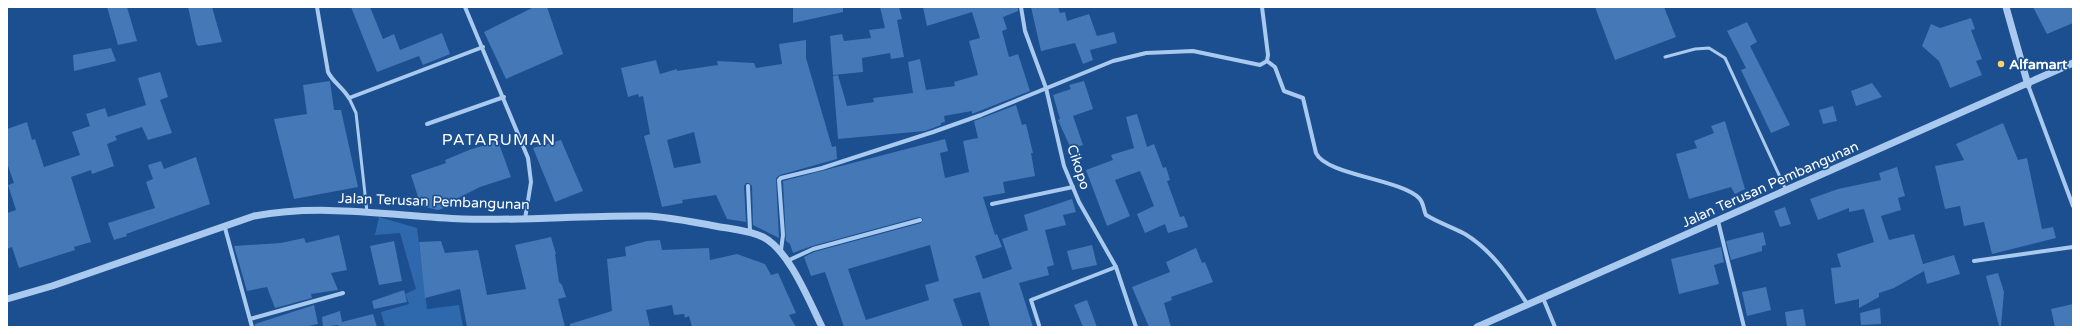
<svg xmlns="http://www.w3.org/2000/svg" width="2080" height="334" font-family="'Varela Round',sans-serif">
  <rect width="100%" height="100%" fill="#1b4f8f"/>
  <polygon fill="#2e69ad" points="379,217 417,228 427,309 459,305 463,327 385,327 381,312 409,304 405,294 416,289 400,233 375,235"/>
  <g fill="#4478b7" fill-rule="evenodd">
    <polygon points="107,7 127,7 137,41 118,45"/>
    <polygon points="188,7 212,7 222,42 198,46 196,43"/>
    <polygon points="351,7 370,7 383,39 394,34 400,50 442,33 450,54 423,65 419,56 377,72"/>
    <polygon points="534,7 547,7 563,54 506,79 484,32"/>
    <polygon points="793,7 843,7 843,12 793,23"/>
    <polygon points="880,7 899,7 902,19 897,20 904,57 891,59 890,53 862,58 863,72 833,75 830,36 842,34 844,41 871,38 869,30 885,28"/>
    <polygon points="923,7 1018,7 1018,11 1003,17 1007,29 1002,31 1009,57 1018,54 1030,91 972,114 972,111 944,116 945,122 941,123 941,125 925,131 838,139 833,76 838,75 847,106 874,102 873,98 913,93 908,62 920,59 926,90 955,86 954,82 978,75 969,41 980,38 972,12 927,26"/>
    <polygon points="1031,7 1058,7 1060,13 1065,12 1067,21 1089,14 1097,36 1114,32 1117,43 1090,50 1093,60 1083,64 1075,43 1041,51"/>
    <polygon points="1595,7 1664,7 1676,37 1615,60"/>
    <polygon points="2033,7 2073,7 2073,23 2047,34"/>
    <polygon points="1971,18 1975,29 1971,30 1982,59 1976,61 1982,75 1950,88 1939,61 1922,46 1931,24 1940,28"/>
    <polygon points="1747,22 1757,42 1750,46 1790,125 1771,133 1741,70 1746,68 1727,31"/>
    <path d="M806 40V58L832 147 836 146 837 159 780 175 776 178 779 238 753 225 752 186 749 183H746L744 186 746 222 727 219 716 195 682 200 683 203 662 207 644 136 650 134 643 96 639 97 638 94 628 97 621 68 656 60 660 74 677 69V71L718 65 717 61 754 63 756 68 782 64 779 44ZM694 132 701 163 674 168 667 140Z"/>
    <polygon points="111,48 116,61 74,71 73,55"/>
    <polygon points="160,72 168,97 160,100 172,133 148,140 142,127 115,136 117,140 107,144 114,166 92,174 91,170 71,177 91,242 74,247 75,250 19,268 12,247 7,249 7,213 16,210 8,185 14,183 7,163 7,129 27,122 32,140 35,139 44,167 80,155 72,132 90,126 86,114 105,108 108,117 146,105 138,78"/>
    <polygon points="330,81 334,110 341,110 358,187 294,199 274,119 307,114 303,85"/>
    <polygon points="1084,81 1093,109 1073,116 1083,145 1071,149 1058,120 1060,119 1053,95 1071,89 1069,85"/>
    <polygon points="1872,83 1882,97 1856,106 1851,91"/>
    <path d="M1016 105 1022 125 1026 124 1033 153H1031L1035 176 1003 182 1005 193 983 197 995 235 997 234 1002 247 975 256 983 279 1012 269 1002 239 1028 230 1024 215 1072 199 1076 212 1063 215 1066 225 1045 230 1054 265 1047 267 1049 275 1019 283 1033 327H990L980 292 953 299 963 327H844L825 272 811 276 804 257 814 252 921 223 923 219 919 217 812 246 793 253 790 244 786 241 783 181 945 139 948 151 940 153 945 178 969 172 963 141 978 138 974 121ZM930 245 939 281 925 285 929 300 866 320 848 269Z"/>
    <polygon points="1833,106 1837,121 1823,124 1819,110"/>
    <polygon points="1137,114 1147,147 1154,144 1163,168 1166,167 1170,180 1167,181 1180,217 1184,216 1188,227 1168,233 1165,224 1145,233 1137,214 1154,206 1140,171 1115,180 1130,216 1107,226 1086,170 1113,160 1111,155 1134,148 1126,117"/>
    <polygon points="1725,121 1745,189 1735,194 1731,187 1689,199 1676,154 1697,148 1694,141 1714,133 1711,126"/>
    <polygon points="2003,123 2018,160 2027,158 2042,229 2053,227 2056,238 1992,254 1984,222 1964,226 1960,206 1945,209 1935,166 1964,160 1956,144"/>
    <polygon points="561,140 583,191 555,202 533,148"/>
    <polygon points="498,141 511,177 480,187 454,200 455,204 438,210 421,206 411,175 446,163 445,160 469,150"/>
    <polygon points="196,157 210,204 126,234 127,236 114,240 108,223 155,208 146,182 153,179 148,165 161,161 164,169"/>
    <polygon points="1897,167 1905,196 1898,198 1901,210 1881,216 1889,240 1914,234 1923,264 1954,255 1960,274 1927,284 1924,271 1894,288 1879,293 1879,297 1859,308 1859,299 1835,304 1831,268 1841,267 1837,254 1874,242 1864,209 1849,212 1849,208 1818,220 1810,199 1838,189 1881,180 1879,173"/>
    <polygon points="1785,207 1791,224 1780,227 1774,211"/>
    <polygon points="1763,232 1766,245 1762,246 1762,251 1731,260 1726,241"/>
    <polygon points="339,235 347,270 331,273 338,290 311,294 312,298 275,308 267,287 247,291 234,246 281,243 304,238 306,243"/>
    <polygon points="551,237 556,254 555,254 559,282 562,285 566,297 558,299 565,327 467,327 460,289 425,298 419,242 441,241 445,253 478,250 487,295 526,289 515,245"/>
    <polygon points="660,240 662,250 709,248 710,260 737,254 765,264 771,275 778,273 796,313 789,315 796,327 692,327 689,316 685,318 684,314 674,315 672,305 646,310 650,327 570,327 570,324 612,311 607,259 626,256 625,247 647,241"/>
    <polygon points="394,241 402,281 379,285 370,246"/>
    <polygon points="1092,245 1097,265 1072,270 1067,251"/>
    <polygon points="1721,247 1724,262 1714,265 1719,284 1679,294 1671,259"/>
    <polygon points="1196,248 1202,263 1205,262 1213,282 1171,297 1172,300 1164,303 1171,327 1149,327 1132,287 1170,272 1166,262"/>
    <polygon points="1998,273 2004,292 2001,326 1999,326 1986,276"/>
    <polygon points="1766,287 1771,310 1747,316 1742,292"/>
    <polygon points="404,290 407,302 374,309 372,301"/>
    <polygon points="1087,300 1097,327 1083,327 1074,305"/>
    <polygon points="2073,304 2073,327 2055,327 2051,309"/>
    <polygon points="314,305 318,324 304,327 255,327 255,324"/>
    <polygon points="1880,308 1881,324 1861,325 1860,313"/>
    <polygon points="1803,309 1806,327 1787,327 1785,312"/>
    <polygon points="340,311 342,322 373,314 377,327 339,327 338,325 323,327 322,317"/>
  </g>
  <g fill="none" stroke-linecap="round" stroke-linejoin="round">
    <g stroke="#a9c9ee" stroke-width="3">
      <polyline points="1665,57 1695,49 1709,48 1725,58 1786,190"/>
      <polyline points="349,98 356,113 367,212"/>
    </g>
    <g stroke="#a9c9ee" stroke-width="4">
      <path d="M317 7 328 72C333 82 343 88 349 98L483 47"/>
      <polyline points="465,7 528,158 531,182 525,219"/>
      <polyline points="1021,7 1025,31 1046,88 1064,166 1079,202 1116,267 1136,327"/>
      <path d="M1267 61 1275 67 1284 91 1303 98 1316 153C1326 175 1400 179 1419 198 1424 203 1423 209 1426 215 1439 223 1452 227 1465 234 1493 251 1510 278 1528 305"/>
      <polyline points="2028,85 2073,206"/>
      <polyline points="427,124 504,97"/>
      <polyline points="748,186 750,231"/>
      <polyline points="992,204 1073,187"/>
      <polyline points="1718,221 1744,327"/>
      <polyline points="225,228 252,327"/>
      <polyline points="781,250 783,235 779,180 781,178 822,168 933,132 981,115 1113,61 1146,53 1193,51 1260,65 1267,61 1268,55 1262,7"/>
      <polyline points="787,261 813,249 920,220"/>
      <polyline points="1974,261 2073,247"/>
      <polyline points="1543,298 1555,327"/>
      <polyline points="250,319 343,293"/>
      <polyline points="1039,325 1031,300 1116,267"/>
    </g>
    <g stroke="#a9c9ee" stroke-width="7">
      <polyline points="2006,7 2028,85"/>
      <path d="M7 299 52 286 254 216C323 203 393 216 463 219 524 221 585 215 647 216 670 217 692 222 715 226 731 229 748 230 763 237 789 250 809 301 822 327"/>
      <polyline points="1477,327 2073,63"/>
    </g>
  </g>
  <circle fill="#ffd166" stroke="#1b4f8f" stroke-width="1.5" cx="2001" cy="64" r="4"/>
  <g text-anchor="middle" stroke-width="3.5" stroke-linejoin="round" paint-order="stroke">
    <g font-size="14" font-weight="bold" fill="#fff" stroke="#1b4f8f" text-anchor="start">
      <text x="2009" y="69">Alfamart</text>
    </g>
    <g font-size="14" fill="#fff" stroke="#1b4f8f">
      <text transform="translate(1079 167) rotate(72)" y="5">Cikopo</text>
      <text transform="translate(1770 184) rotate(-24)" y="5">Jalan Terusan Pembangunan</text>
      <text transform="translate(434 201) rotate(2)" y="5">Jalan Terusan Pembangunan</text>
    </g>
    <g font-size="16" letter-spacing="1" fill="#fff" stroke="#1b4f8f">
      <text x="499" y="145">PATARUMAN</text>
    </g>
  </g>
  <rect width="2080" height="334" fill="none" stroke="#ffffff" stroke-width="16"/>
</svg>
